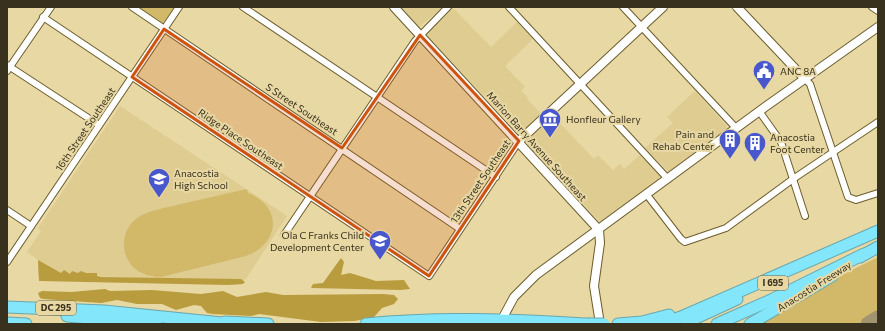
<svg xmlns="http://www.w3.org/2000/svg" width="885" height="331" font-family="Commissioner,sans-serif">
  <rect width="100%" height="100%" fill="#e8d8a4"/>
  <g fill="#decc91">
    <polygon points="401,7 443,7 419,27"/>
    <polygon points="453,8 491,47 517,22 533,39 505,66 525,87 521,90 528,98 527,99 542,115 522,134 518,133 427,35 427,32"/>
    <polygon points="695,91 726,125 727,129 671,171 668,171 645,148 673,123 667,117"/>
    <polygon points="120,106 287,216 245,280 38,275 38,260 27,252 41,231 38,228"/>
    <polygon points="553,116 594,159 598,155 613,170 620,164 624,169 640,155 660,176 659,179 603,221 599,221 527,143 528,139"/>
  </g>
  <g fill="#d2b96a">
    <polygon points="139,7 175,7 163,23"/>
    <path d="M247 189 248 193C283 206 280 244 246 256L161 277C148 277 134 272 128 260 120 247 124 227 137 218 149 210 166 208 181 204 203 199 225 194 247 189Z"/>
    <polygon points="878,257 878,324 759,324 844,274"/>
  </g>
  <g fill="#b89c3e">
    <polygon points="341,258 344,262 341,275 350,273 376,281 404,280 410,289 400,290 311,288 313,284 323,283"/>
    <polygon points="38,260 61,273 64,270 70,274 72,271 78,273 81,271 86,273 97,273 97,276 101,277 241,279 245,282 243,284 228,285 39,281"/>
    <polygon points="105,289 110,291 152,290 201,294 223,291 237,297 266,292 283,295 383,294 394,295 398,299 394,304 382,308 374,317 355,321 321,322 259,314 251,316 213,314 207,313 201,306 194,305 176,310 162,304 137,304 117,300 101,303 43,299 40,298 38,293 42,291 71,292"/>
  </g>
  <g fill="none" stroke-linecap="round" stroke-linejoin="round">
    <polyline stroke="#a1946e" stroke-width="15" points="868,324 878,318"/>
    <g stroke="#6b5d2d" stroke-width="8">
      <g id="street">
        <polyline points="132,7 460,229"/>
        <polyline points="243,7 496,177"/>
        <polyline points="509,7 668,179"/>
        <polyline points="623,7 736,128"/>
        <polyline points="872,7 878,11"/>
        <polyline points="43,17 429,276 519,141"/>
        <polyline points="7,65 99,125"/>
        <polyline points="7,71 51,7"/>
        <polyline points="804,78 810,84 848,197 856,200 878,193"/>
        <polyline points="759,111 781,142 805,216"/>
        <polyline points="647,195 681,239 685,242 726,228 793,179 878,122"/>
        <polyline points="7,210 31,226"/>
        <polyline points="284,235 415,41 448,7"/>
        <polyline points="7,262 179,7"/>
      </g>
    </g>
    <g stroke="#6b5d2d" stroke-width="10">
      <g id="secondary">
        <polyline points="394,7 599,230 600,243 594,286 600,324"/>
        <polyline points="737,7 804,78"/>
        <polyline points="519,141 663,7"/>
        <polyline points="500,323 514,297 536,275 765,107 878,27"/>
      </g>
    </g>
    <g stroke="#69a7ad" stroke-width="13">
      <g id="highway">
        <polyline points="860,257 878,247"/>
        <polyline points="7,307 104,311 232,324"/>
        <polyline points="67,316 156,324"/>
        <polyline points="225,322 268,324"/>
        <polyline points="687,322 737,299"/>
        <polyline points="7,323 26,324"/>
        <path d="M366 324C442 316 511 320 587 324"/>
        <polyline points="618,324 642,322 669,315"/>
        <polyline points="660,324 681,317 878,231"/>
        <polyline points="717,324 771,300 864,254"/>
        <polyline points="750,324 832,276"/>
      </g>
    </g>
    <use href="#street" stroke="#fff" stroke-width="6"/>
    <use href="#secondary" stroke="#fff" stroke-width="8"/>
    <use href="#highway" stroke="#84e6fa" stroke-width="11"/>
    <g stroke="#69a7ad" stroke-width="13" stroke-linecap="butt">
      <polyline id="highway-bridge" points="587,324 604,324"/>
    </g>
    <use href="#highway-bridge" stroke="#84e6fa" stroke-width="11"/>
  </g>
  <path fill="#ce530f" fill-opacity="0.2" stroke="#ce530f" stroke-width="3" stroke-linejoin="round" d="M164 29 342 148 420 35 519 141 429 276 132 77Z"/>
  <defs>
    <g id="civic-pin" transform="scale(1.15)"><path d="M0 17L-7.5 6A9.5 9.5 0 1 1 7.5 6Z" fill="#4857cc" stroke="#e8d8a4"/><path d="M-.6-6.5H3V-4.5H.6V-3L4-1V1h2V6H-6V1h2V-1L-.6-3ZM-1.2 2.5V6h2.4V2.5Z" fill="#fff"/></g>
    <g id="museum-pin" transform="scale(1.15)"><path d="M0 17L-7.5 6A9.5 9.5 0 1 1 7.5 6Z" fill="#4857cc" stroke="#e8d8a4"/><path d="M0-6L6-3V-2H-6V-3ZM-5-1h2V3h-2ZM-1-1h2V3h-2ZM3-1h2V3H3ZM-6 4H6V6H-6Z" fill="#fff"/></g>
    <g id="building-pin" transform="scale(1.15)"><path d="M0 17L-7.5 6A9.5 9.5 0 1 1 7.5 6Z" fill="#4857cc" stroke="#e8d8a4"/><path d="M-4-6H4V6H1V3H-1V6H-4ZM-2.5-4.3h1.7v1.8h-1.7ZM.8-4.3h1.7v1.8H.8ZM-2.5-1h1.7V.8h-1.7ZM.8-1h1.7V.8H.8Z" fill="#fff"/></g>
    <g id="school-pin" transform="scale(1.15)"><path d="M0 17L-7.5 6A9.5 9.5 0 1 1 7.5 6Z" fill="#4857cc" stroke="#e8d8a4"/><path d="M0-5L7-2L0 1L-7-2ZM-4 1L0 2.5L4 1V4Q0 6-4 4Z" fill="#fff"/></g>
  </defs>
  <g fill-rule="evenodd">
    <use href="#civic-pin" x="764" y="71"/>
    <use href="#museum-pin" x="550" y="119"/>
    <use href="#building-pin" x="730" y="140"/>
    <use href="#building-pin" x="755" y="143"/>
    <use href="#school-pin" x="159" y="179"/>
    <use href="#school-pin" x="380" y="241"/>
  </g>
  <g text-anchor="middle" stroke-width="4" stroke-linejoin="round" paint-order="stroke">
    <g fill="#e8d8a4" stroke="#6d6346" stroke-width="1">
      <rect x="758" y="276" width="30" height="14" rx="3"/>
      <rect x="36" y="301" width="40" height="14" rx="3"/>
    </g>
    <g font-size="9" font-weight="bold" fill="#38311d">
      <text x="773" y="286">I 695</text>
      <text x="56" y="311">DC 295</text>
    </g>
    <g font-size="10" fill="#38311d" stroke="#e8d8a4" text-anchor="start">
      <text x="780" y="75">ANC 8A</text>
      <text x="566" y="123">Honfleur Gallery</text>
      <text x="714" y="138" text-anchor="end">Pain and<tspan x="714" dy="12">Rehab Center</tspan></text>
      <text x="770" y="141">Anacostia<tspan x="770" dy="12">Foot Center</tspan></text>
      <text x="174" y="177">Anacostia<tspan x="174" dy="12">High School</tspan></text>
      <text x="364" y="239" text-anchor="end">Ola C Franks Child<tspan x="364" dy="12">Development Center</tspan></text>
    </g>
    <g font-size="10" fill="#38311d" stroke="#e8d8a4">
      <text transform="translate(302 109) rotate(34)" y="4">S Street Southeast</text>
      <text transform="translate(85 129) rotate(-56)" y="4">16th Street Southeast</text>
      <text transform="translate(241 139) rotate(34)" y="4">Ridge Place Southeast</text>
      <text transform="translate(537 146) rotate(48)" y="4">Marion Barry Avenue Southeast</text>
      <text transform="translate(480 181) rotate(-56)" y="4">13th Street Southeast</text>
      <text transform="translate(814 286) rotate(-32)" y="4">Anacostia Freeway</text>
    </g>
  </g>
  <rect width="885" height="331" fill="none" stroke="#38311d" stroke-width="16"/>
</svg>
